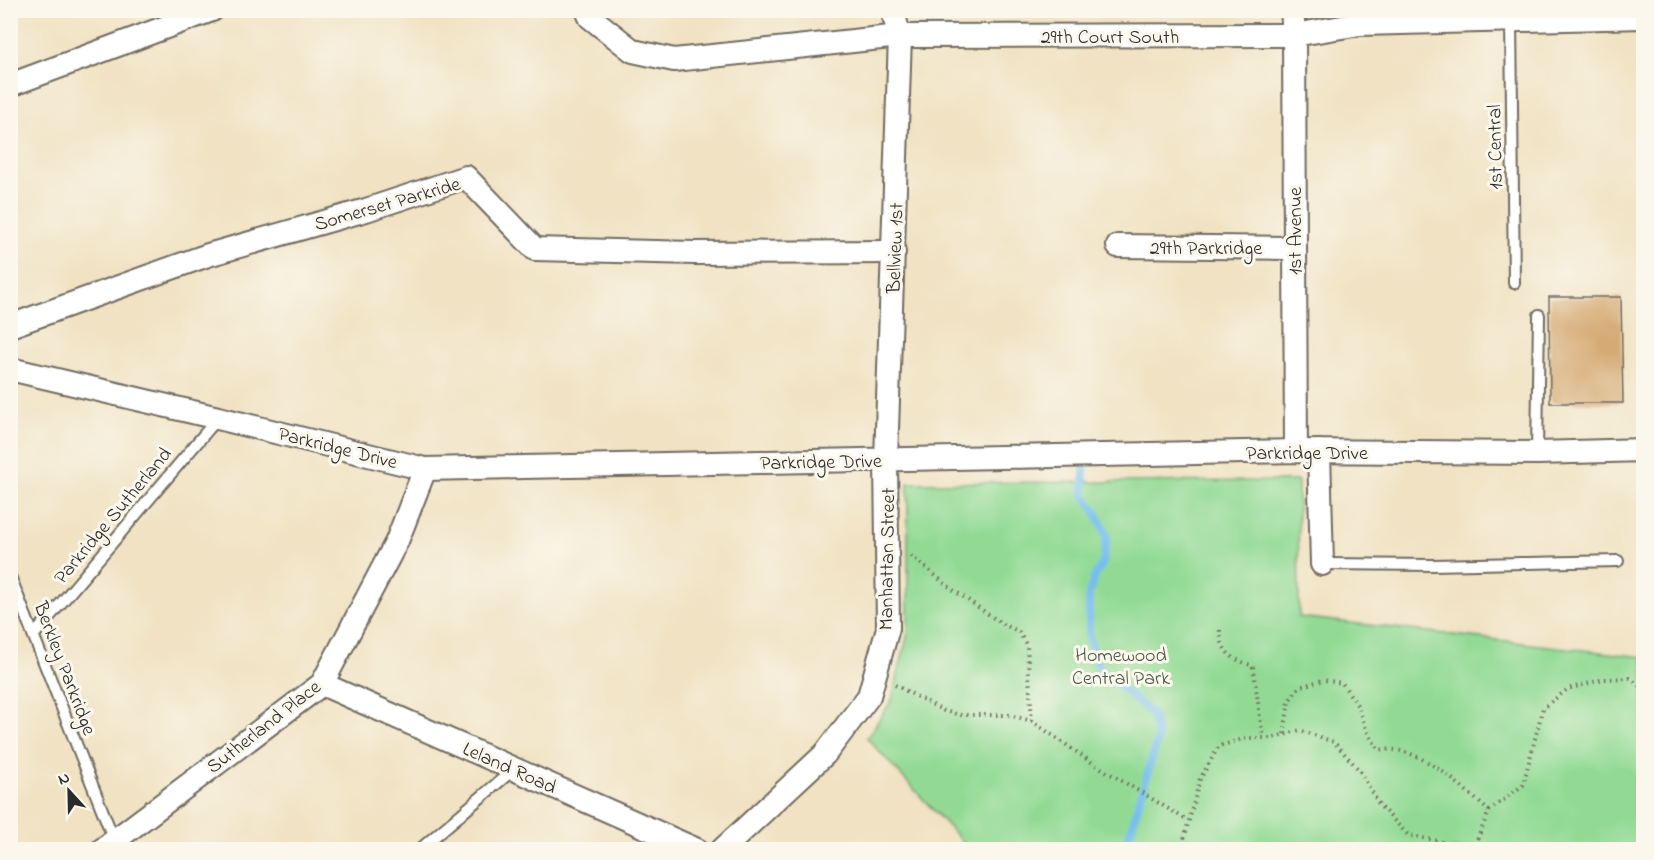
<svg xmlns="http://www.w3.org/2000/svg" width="1654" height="860" font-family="'Indie Flower',sans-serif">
  <rect width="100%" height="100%" fill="#fbf7ec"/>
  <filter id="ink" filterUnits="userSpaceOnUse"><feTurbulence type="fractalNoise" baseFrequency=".0167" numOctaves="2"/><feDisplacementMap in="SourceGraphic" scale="12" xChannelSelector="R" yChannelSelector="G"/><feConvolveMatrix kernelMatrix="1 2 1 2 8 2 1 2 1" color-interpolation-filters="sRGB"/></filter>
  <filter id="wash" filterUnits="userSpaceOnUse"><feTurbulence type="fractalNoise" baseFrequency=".008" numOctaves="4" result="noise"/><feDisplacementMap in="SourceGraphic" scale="24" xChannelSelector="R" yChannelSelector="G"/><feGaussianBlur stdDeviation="1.35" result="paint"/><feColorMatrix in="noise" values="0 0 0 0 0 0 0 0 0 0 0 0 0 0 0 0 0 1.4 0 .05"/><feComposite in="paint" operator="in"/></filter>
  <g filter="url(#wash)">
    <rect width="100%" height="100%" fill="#f0e2c2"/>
    <polygon fill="#92da94" stroke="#5e8260" stroke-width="1.5" points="1298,481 1299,617 1643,657 1643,849 969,849 867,738 892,700 908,633 908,483"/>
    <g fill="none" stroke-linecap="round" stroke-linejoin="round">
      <polyline stroke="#76beee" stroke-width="8" points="1084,469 1084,495 1096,512 1107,536 1103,563 1095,576 1089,594 1089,634 1093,653 1101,671 1152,714 1158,738 1125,850"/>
    </g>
    <g id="blocks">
      <polygon fill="#d5aa75" points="1549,297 1621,297 1623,403 1550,403"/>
    </g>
  </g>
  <g filter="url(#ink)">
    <use href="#blocks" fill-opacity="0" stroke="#706b60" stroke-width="1.5"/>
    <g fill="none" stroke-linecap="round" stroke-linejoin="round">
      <g stroke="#706b60" stroke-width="14">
        <g id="service">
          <polyline points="1511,20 1514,283"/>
          <polyline points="1537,453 1539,315"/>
          <polyline points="1322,564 1433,565 1618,561"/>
          <polyline points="10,576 114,840"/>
          <polyline points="34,635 218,418"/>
          <polyline points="419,850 514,769"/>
        </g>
      </g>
      <g stroke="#706b60" stroke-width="26">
        <g id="minor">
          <polyline points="587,10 590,17 633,51 674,60 900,36 1294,35 1360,24 1644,17"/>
          <polyline points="1292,10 1294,35 1296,451"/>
          <polyline points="10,85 212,10"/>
          <polyline points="1118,246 1294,248"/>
          <polyline points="10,326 208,255 366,210 466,177 535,249 695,253 894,252"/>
          <polyline points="10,369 218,418 425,469 1296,451 1537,453 1644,450"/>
          <polyline points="1319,451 1322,564"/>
          <polyline points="322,684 697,850"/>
          <polyline points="102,850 322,684 397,541 425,469"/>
          <polyline points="722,850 825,754 869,696 888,628 886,460 900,36 892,10"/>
        </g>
      </g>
      <g stroke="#706b60" stroke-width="4" stroke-dasharray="1.5 4.5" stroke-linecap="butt">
        <polyline points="911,556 952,589 1001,623 1019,632 1027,646 1032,721"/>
        <path d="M1220 630C1221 654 1233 659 1253 666L1263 738"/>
        <polyline points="895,685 944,711 960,715 1009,715 1032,721 1094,764 1187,820"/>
        <path d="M1284 734 1289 701 1299 687 1323 680 1342 683 1357 705 1367 731 1378 749C1385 750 1394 749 1401 751 1434 759 1465 790 1489 811L1473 850"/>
        <polyline points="1489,811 1523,785 1543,708 1568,689 1604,679 1630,678 1644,689"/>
        <polyline points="1181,850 1200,779 1219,746 1247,738 1273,738 1300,730 1334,742 1360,771 1380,806 1408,835 1439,841 1461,850"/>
      </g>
      <use href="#service" stroke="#fff" stroke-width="10"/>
      <use href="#minor" stroke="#fff" stroke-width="22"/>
    </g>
  </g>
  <g text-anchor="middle" stroke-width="6" stroke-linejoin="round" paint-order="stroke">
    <g font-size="20" fill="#2b2b2b" stroke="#fbf7ec">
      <text x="1110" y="43">29th Court South</text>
      <text transform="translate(1494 147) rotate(-91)" y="7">1st Central</text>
      <text transform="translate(387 203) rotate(-16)" y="7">Somerset Parkride</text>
      <text transform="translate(1294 231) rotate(-90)" y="7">1st Avenue</text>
      <text x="1206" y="254">29th Parkridge</text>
      <text transform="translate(894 248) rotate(-88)" y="7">Bellview 1st</text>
      <text transform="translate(338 447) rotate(14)" y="7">Parkridge Drive</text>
      <text x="1307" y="459">Parkridge Drive</text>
      <text transform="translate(821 461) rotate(-1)" y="7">Parkridge Drive</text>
      <text transform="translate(112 515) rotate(-50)" y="7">Parkridge Sutherland</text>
      <text transform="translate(886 559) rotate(-89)" y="7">Manhattan Street</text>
      <text transform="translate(66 668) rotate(69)" y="7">Berkley Parkridge</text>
      <text transform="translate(263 726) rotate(-38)" y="7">Sutherland Place</text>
      <text transform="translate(510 767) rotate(24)" y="7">Leland Road</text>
    </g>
    <g font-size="20" fill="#455745" stroke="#fbf7ec">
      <text x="1121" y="661">Homewood<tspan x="1121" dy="23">Central Park</tspan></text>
    </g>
  </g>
  <rect width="1654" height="860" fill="none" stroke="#fbf7ec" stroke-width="36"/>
  <g transform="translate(69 791) rotate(338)" stroke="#fbf7ec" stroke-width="4.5" paint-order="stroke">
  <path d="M0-4.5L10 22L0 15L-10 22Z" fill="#2b2b2b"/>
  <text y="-9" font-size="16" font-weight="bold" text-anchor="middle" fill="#2b2b2b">N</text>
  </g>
</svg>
